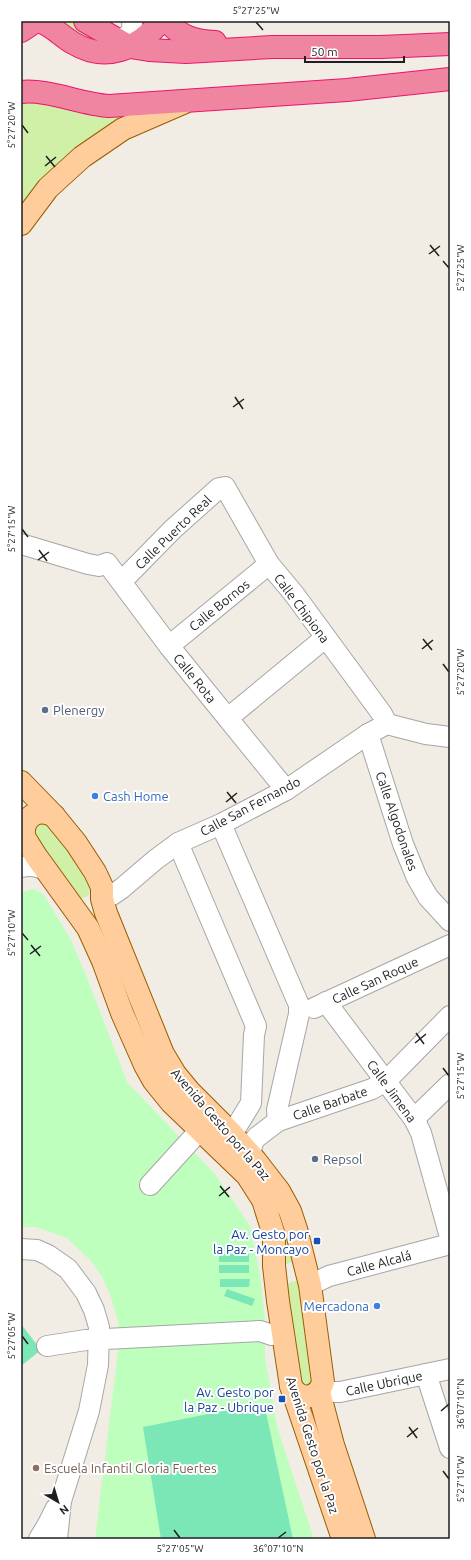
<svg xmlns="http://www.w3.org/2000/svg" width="471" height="1560" font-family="Ubuntu,sans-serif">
  <rect width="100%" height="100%" fill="#f1ece4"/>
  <g fill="#cff0a6">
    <polygon points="54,21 71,21 89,34 105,44 104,46"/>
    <polygon points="21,100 134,113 21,212"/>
    <polygon points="46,822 89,880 90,892 88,896 80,899 32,837 32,826"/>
    <polygon points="290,1235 294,1261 287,1264 283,1263 281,1238"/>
    <polygon points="296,1281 301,1284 313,1387 299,1384 286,1286 290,1282"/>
  </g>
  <polygon fill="#beffbe" points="34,889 44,895 71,940 88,980 127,1082 215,1174 250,1226 260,1275 265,1319 265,1358 278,1430 314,1539 95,1539 119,1343 118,1322 111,1297 102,1277 91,1261 67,1238 36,1227 21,1227 21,895 25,891"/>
  <g fill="#7be7b6">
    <rect x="219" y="1254" width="30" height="8"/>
    <rect x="219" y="1265" width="30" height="8"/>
    <polygon points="220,1279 250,1279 249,1287 220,1287"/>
    <polygon points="227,1289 255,1299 252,1306 224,1296"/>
    <polygon points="21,1324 41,1350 21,1366"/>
    <polygon points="264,1403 293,1539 161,1539 143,1427"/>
  </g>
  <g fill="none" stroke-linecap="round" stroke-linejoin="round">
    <g stroke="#a6a6a6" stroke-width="22">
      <g id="minor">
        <path d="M114 39C126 39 134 34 132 21"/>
        <polyline points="21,544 88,564 99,566 107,563 169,646 286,790"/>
        <polyline points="122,581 173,529 219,488 225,487 269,564 294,594 382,714 387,724"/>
        <polyline points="169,646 269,564"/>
        <polyline points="228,718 325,638"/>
        <polyline points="368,734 403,844 417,878 428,897 450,921"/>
        <polyline points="221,824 299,1005 299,1014 277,1110 278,1121"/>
        <polyline points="178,843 256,1026 254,1035 251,1103 232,1134"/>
        <path d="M21 867C31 865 37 866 46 870"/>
        <polyline points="102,899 112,895 121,889 155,860 178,843 221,824 286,790 368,734 387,724 426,734 450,737"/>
        <polyline points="326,1002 414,1119 421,1133 450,1237"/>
        <polyline points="314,1008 450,945"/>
        <polyline points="414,1119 450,1084"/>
        <polyline points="250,1155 253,1142 257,1137 278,1121 372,1089 386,1081 450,1016"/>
        <polyline points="150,1185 200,1130"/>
        <polyline points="21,1249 37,1250 48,1255 68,1269 86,1293 94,1310 99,1327 98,1365 89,1411 61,1501 57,1539"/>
        <polyline points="310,1285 329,1276 450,1244"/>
        <polyline points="47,1346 86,1340 260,1331 272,1335"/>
        <polyline points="426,1374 450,1448"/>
        <polyline points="319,1392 340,1392 450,1369"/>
        <polyline points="39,1539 48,1524 56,1508"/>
      </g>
    </g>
    <g stroke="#9a5c00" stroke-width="24">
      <g id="major">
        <polyline points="21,224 48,188 82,157 123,129 183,103"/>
        <path d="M21 782 54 816 76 843 95 872 102 887V899L106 913 163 1054 175 1074 189 1091 232 1134 255 1160 279 1191 290 1211 296 1229 310 1285 323 1382C318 1399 300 1402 291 1386"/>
        <polyline points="21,832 36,856 88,928 103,961 122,1013 145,1065 154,1081 171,1102 247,1175 263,1200 274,1235 274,1266 278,1301 291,1386 343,1539"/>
        <path d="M24 836C22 817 38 807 54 816"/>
        <polyline points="319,1392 333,1445 364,1539"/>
      </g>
    </g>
    <g stroke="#ec146d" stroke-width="24">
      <g id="highway">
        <polyline points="85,21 130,47 149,50 186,52 272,47 381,47 450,44"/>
        <path d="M168 21C179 37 196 41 215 42"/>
        <path d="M21 31 33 23 39 21C53 26 61 36 73 43 106 63 138 49 161 21"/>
        <path d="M21 92C48 89 80 104 109 106L347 90 450 79"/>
      </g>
    </g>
    <use href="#minor" stroke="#fff" stroke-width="20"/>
    <use href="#major" stroke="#ffcd9b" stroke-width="22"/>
    <use href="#highway" stroke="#ef85a0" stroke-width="22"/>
  </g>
  <path fill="none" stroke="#1f1f1f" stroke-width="1.5" d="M256 22 263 30M22 125 28 133M46 156 55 167M45 166 56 157M430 245 439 256M429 254 440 246M443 261 449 268M235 397 243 409M233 407 244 399M22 529 28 537M39 550 47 561M38 560 49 552M423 639 432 650M422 649 433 640M443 664 449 672M227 792 236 803M226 802 237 793M22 933 28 940M31 945 40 956M30 954 41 946M416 1033 424 1044M415 1043 426 1034M443 1068 449 1076M220 1186 229 1197M219 1196 230 1187M22 1336 28 1344M441 1411 449 1404M409 1427 417 1438M407 1437 418 1428M443 1471 449 1479M174 1530 180 1538M278 1538 286 1532"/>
  <g fill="#5c6f8a" stroke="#fff" stroke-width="1.5">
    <circle cx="45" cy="710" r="4"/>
    <circle cx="315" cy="1159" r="4"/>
  </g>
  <g fill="#3f7fe0" stroke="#fff" stroke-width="1.5">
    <circle cx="95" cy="796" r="4"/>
    <circle cx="377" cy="1306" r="4"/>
  </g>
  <g fill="#1a4fb4" stroke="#fff" stroke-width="1.5">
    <rect x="313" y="1237" width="8" height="8" rx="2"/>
    <rect x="278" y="1395" width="8" height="8" rx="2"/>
  </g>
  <circle fill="#8d6e63" stroke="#fff" stroke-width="1.5" cx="36" cy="1468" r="4"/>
  <g text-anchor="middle" stroke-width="4" stroke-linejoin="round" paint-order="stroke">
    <g font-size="13" fill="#1f1f1f" stroke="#fff">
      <text transform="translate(173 532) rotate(-44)" y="5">Calle Puerto Real</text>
      <text transform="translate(219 605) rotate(-39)" y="5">Calle Bornos</text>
      <text transform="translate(302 608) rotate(53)" y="5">Calle Chipiona</text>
      <text transform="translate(195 678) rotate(51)" y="5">Calle Rota</text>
      <text transform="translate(250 806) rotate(-28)" y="5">Calle San Fernando</text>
      <text transform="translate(397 821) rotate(71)" y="5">Calle Algodonales</text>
      <text transform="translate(375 980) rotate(-25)" y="5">Calle San Roque</text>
      <text transform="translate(392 1091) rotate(54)" y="5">Calle Jimena</text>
      <text transform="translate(330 1103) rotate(-19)" y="5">Calle Barbate</text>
      <text transform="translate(221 1124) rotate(49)" y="5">Avenida Gesto por la Paz</text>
      <text transform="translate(379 1263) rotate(-15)" y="5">Calle Alcalá</text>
      <text transform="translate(384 1383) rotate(-12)" y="5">Calle Ubrique</text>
      <text transform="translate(313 1445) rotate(72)" y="5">Avenida Gesto por la Paz</text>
    </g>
    <g font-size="13" fill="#4e5e75" stroke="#fff" text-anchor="start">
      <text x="53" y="715">Plenergy</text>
      <text x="323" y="1164">Repsol</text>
    </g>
    <g font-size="13" fill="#366cbe" stroke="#fff" text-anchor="start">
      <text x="103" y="801">Cash Home</text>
      <text x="369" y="1311" text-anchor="end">Mercadona</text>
    </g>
    <g font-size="13" fill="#164399" stroke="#fff" text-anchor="end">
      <text x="309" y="1239">Av. Gesto por<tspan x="309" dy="15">la Paz - Moncayo</tspan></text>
      <text x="274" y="1397">Av. Gesto por<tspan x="274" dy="15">la Paz - Ubrique</tspan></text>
    </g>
    <g font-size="13" fill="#785e54" stroke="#fff" text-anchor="start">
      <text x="44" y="1473">Escuela Infantil Gloria Fuertes</text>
    </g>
  </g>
  <rect width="471" height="1560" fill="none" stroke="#ffffff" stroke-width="44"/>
  <g transform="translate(58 1502) rotate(142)" stroke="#ffffff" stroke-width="3" paint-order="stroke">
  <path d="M0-3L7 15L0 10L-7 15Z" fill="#1f1f1f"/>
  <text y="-6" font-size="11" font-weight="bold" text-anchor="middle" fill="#1f1f1f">N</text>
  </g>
  <path d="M305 56v6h99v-6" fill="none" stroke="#1f1f1f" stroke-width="2"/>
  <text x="311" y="56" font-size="12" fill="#1f1f1f" stroke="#ffffff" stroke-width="3" paint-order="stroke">50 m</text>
  <rect x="22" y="22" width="427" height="1516" fill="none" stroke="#1f1f1f" stroke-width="1.5"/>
  <g font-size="10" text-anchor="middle" fill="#1f1f1f">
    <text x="256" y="14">5°27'25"W</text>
    <text transform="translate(11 125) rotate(-90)" y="4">5°27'20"W</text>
    <text transform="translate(460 268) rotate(-90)" y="4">5°27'25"W</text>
    <text transform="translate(11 529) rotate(-90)" y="4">5°27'15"W</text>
    <text transform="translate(460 672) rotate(-90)" y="4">5°27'20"W</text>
    <text transform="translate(11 933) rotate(-90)" y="4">5°27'10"W</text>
    <text transform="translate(460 1076) rotate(-90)" y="4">5°27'15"W</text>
    <text transform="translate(11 1336) rotate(-90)" y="4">5°27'05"W</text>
    <text transform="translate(460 1404) rotate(-90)" y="4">36°07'10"N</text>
    <text transform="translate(460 1479) rotate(-90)" y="4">5°27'10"W</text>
    <text x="180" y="1552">5°27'05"W</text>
    <text x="278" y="1552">36°07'10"N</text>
  </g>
</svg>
